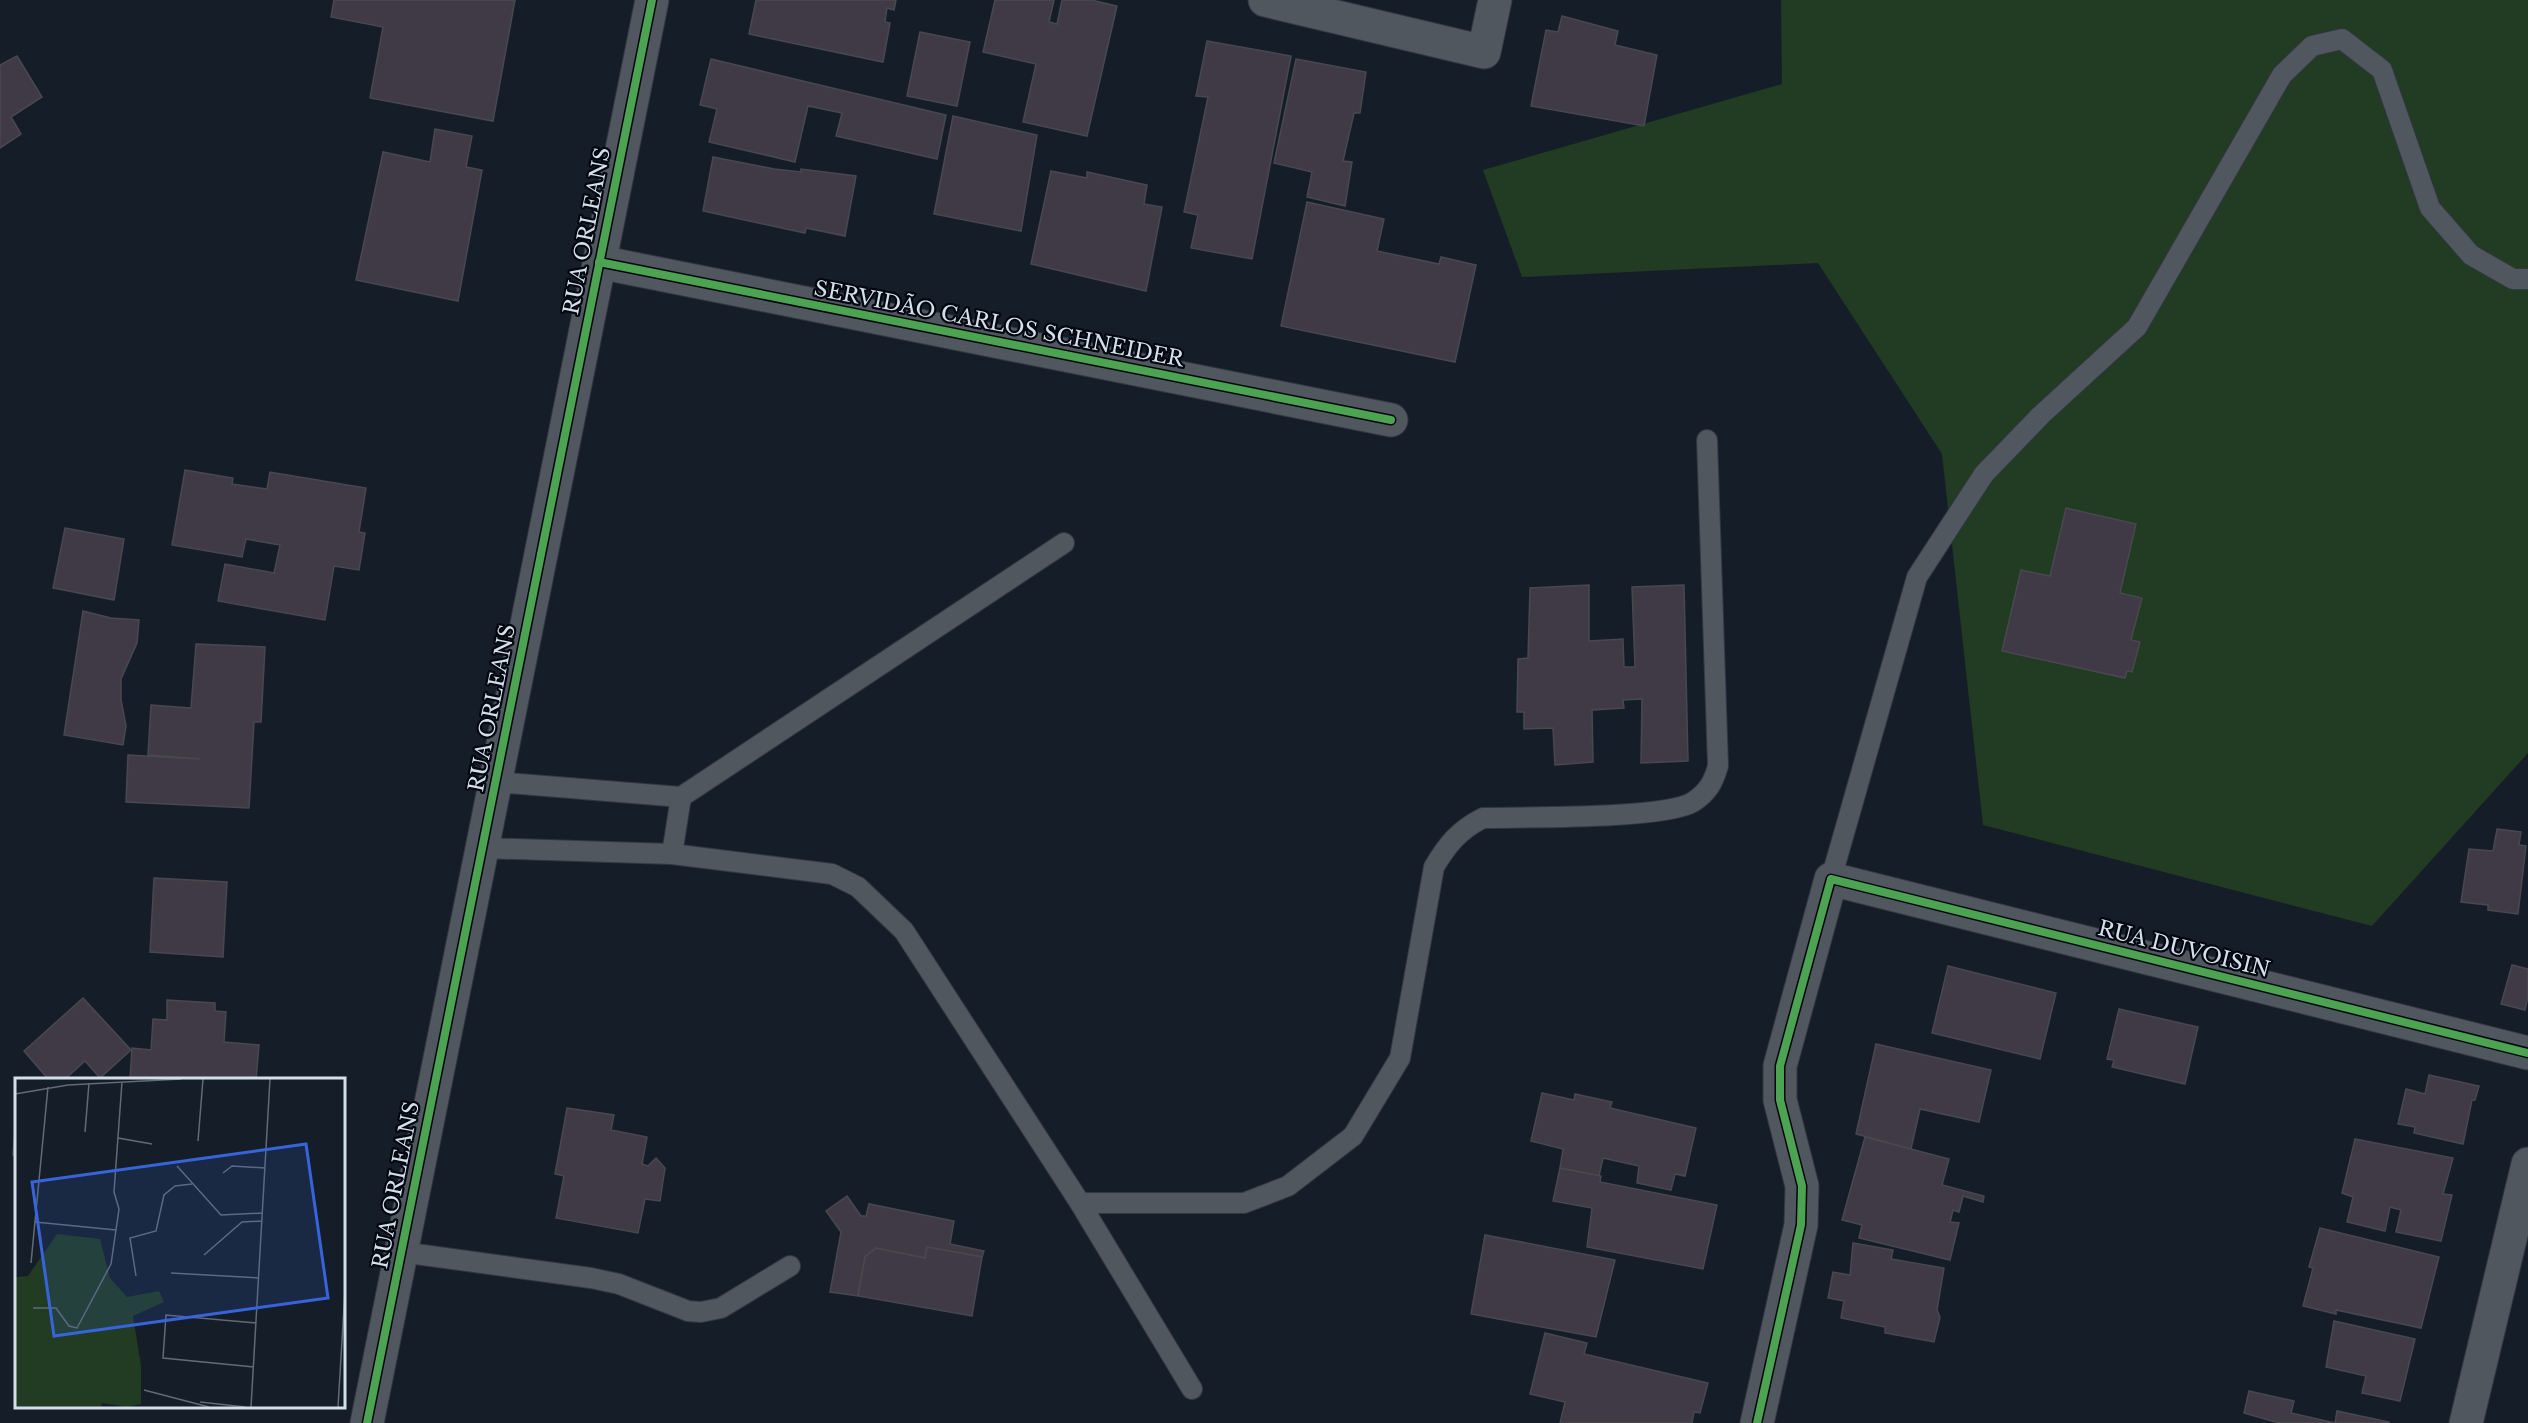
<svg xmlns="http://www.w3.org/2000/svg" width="2528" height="1423" font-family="'Libre Baskerville',serif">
  <rect width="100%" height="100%" fill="#151e28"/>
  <polygon fill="#223b23" points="1781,0 2528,0 2528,753 2372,926 1983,825 1942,454 1818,263 1522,277 1483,170 1782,84"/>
  <g fill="#403a47" stroke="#48484f" stroke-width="1.5">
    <polygon points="334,0 515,0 493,121 370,98 383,27 331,17"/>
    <polygon points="756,0 896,0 894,10 887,8 885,22 890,23 883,62 749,34"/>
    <polygon points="995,0 1054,0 1049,22 1057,24 1062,0 1091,0 1117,6 1087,136 1023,122 1036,64 983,52"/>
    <polygon points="1562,16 1618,31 1615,45 1657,55 1644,126 1531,106 1546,30 1558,32"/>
    <polygon points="920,32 970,42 957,106 907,96"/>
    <polygon points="1207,41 1291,56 1252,259 1191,248 1198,215 1184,212 1208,97 1196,96"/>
    <polygon points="17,56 42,97 11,117 21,134 0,148 0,65"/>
    <polygon points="711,59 946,115 937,159 836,136 842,113 808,106 795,162 709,142 717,109 700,105"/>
    <polygon points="1296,59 1366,72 1360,113 1354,113 1343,161 1352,162 1345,206 1307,197 1312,172 1274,163"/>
    <polygon points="953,116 1037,135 1021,231 934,214"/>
    <polygon points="435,129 472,136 466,167 482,170 458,301 356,280 383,152 430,162"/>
    <polygon points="713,157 774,169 801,172 801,169 856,176 845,236 806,228 805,233 703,211"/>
    <polygon points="1051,171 1087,178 1087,172 1147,185 1144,204 1162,207 1146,291 1031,264"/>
    <polygon points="1307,202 1384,219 1377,251 1439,264 1441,257 1476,265 1455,362 1281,326"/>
    <polygon points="185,470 233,478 232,484 267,489 270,472 366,488 359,532 365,533 359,570 334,566 325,620 218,601 225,564 274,573 280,545 246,539 242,557 172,545"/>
    <polygon points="2066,508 2136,524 2120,593 2142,598 2131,640 2140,642 2132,672 2127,671 2125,678 2002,651 2021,570 2050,576"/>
    <polygon points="65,528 124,539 114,600 53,588"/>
    <polygon points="1589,585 1589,641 1623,639 1624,667 1635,667 1632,587 1684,585 1688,761 1641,763 1642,699 1623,700 1624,708 1592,710 1593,762 1555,765 1553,728 1524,729 1524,712 1517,712 1518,659 1528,658 1530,588"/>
    <polygon points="83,611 111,618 139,620 137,643 121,679 121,700 126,726 123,745 64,735"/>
    <polygon points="196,644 265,647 261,722 254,722 249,808 126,802 128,755 200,759 148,755 151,705 191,708"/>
    <polygon points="2497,829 2521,832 2519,845 2526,846 2518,914 2488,910 2488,905 2461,902 2469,849 2493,851"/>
    <polygon points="154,878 227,882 223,957 150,952"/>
    <polygon points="2512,965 2528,969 2528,997 2525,1010 2501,1004"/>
    <polygon points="1948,966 2056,993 2040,1059 1932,1033"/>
    <polygon points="83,998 131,1050 100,1078 85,1061 64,1080 49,1080 24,1051"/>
    <polygon points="167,1000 215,1003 215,1011 226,1012 224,1042 259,1045 256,1080 130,1080 132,1048 151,1050 153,1019 167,1020"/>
    <polygon points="2119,1009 2198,1027 2185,1084 2112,1067 2114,1060 2107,1059"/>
    <polygon points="1876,1044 1991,1070 1979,1122 1920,1109 1911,1149 1856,1134"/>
    <polygon points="2429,1075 2479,1086 2475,1100 2472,1100 2463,1144 2414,1133 2415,1127 2398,1124 2406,1089 2425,1094"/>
    <polygon points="1542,1093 1574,1100 1575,1094 1612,1102 1610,1108 1696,1128 1685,1176 1675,1174 1671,1190 1637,1183 1639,1166 1603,1158 1599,1176 1560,1168 1563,1149 1531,1141"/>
    <polygon points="567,1108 614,1115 611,1130 647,1137 642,1164 648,1166 656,1158 665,1168 660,1201 645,1199 638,1233 556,1218 564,1176 555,1174"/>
    <polygon points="16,1117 16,1156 13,1155"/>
    <polygon points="1865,1137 1949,1159 1942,1185 1984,1196 1983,1202 1963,1196 1959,1212 1953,1210 1950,1222 1959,1223 1950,1260 1859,1238 1862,1225 1842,1220"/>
    <polygon points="2355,1139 2453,1158 2443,1194 2452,1195 2441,1241 2396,1232 2401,1210 2390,1207 2385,1231 2347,1222 2353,1197 2342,1193"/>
    <polygon points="1560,1168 1601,1176 1600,1182 1717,1205 1703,1269 1587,1247 1592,1208 1553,1201"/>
    <polygon points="847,1196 861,1216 866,1216 869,1204 954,1221 950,1244 984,1251 982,1257 927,1247 925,1258 876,1248 865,1257 858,1296 830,1292 841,1232 826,1211"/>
    <polygon points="2320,1228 2439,1257 2421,1328 2336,1310 2336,1314 2303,1306 2313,1268 2309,1267"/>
    <polygon points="1485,1235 1615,1260 1596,1337 1471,1314"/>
    <polygon points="1853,1243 1893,1250 1891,1259 1944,1268 1937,1310 1940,1317 1934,1342 1885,1333 1885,1327 1841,1318 1844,1301 1828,1298 1833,1272 1850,1275"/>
    <polygon points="927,1247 982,1257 972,1316 858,1296 865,1257 876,1248 925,1258"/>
    <polygon points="2334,1321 2415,1339 2400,1401 2362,1393 2366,1376 2326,1367"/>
    <polygon points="1545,1333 1587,1343 1584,1354 1708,1383 1700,1413 1694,1412 1692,1423 1560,1423 1565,1402 1530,1394"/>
    <polygon points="2249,1391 2294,1401 2291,1413 2335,1423 2337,1411 2389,1422 2389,1423 2279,1423 2244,1413"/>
  </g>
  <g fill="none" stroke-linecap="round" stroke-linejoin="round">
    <g stroke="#313841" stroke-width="22">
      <g id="lane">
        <polyline points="495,782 681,797 1064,543"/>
        <polyline points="482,848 672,854 832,874 858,887 904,931 1080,1203 1192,1389"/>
        <polyline points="672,854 681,797"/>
        <polyline points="1831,879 1917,577 1984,474 2041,415 2137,327 2282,75 2312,46 2342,39 2382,70 2430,208 2471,255 2513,279 2528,279"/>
        <path d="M1080 1203H1244L1288 1186 1353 1136 1400 1058 1434 867C1447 845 1459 830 1483 818 1523 817 1666 819 1693 802 1708 792 1713 783 1718 766L1707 440"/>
        <polyline points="401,1252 591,1278 619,1284 688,1311 701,1312 721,1308 790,1266"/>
      </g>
    </g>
    <g stroke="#313841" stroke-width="35">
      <g id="street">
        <polyline points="1265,0 1484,52 1495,0"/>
        <polyline points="599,262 1391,420"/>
        <polyline points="367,1423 652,0"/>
        <polyline points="1757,1423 1801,1225 1802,1186 1780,1100 1780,1066 1831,879 2528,1053"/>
        <polyline points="2466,1423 2528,1164"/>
      </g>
    </g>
    <use href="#lane" stroke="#50575f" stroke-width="20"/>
    <use href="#street" stroke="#50575f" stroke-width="33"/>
    <g stroke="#03070f" stroke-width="11">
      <g id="cycleway">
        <polyline points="599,262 1391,420"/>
        <polyline points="367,1423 652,0"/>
        <polyline points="1757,1423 1801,1225 1802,1186 1780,1100 1780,1066 1831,879 2528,1053"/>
      </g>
    </g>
    <use href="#cycleway" stroke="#4ca352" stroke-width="8"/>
  </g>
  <g text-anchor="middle" stroke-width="4.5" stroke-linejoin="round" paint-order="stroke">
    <g font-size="21" fill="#d4dfec" stroke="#03070f">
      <text transform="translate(587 231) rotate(-79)" y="7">RUA ORLEANS</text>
      <text transform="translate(999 324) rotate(11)" y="7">SERVIDÃO CARLOS SCHNEIDER</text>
      <text transform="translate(492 708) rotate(-79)" y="7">RUA ORLEANS</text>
      <text transform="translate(2184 949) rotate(14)" y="7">RUA DUVOISIN</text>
      <text transform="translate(396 1185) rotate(-79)" y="7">RUA ORLEANS</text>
    </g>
  </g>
  <g transform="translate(15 1078)">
    <rect width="330" height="330" fill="#151e28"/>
    <path d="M42 156 85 161 95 200 112 219 144 213 149 224 118 238 126 288V326L112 329 87 325 86 329H0V199L13 198Z" fill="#223b23"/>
    <path fill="none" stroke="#616b76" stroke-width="1.5" d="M0 16 53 7 166 1M70 54 74 5M103 60 137 66M183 63 188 1M162 88 206 137 247 135M208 95 217 88 250 90M20 144 101 152M189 177 227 144 247 143M16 185 33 9M156 195 244 200M121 198 115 160 141 153 149 117 160 108 177 106M18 230H41L54 248 62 250 96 186 104 131 99 114 107 4M239 289 148 280 151 237 241 245M129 312 194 329M185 324 230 329M236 329 255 1M323 329 330 213"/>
    <path fill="#3864db" fill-opacity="0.15" stroke="#3864db" stroke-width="3" d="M291 66 313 220 39 258 17 104Z"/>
    <rect width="330" height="330" fill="none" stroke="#d4dfec" stroke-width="3"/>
  </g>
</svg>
